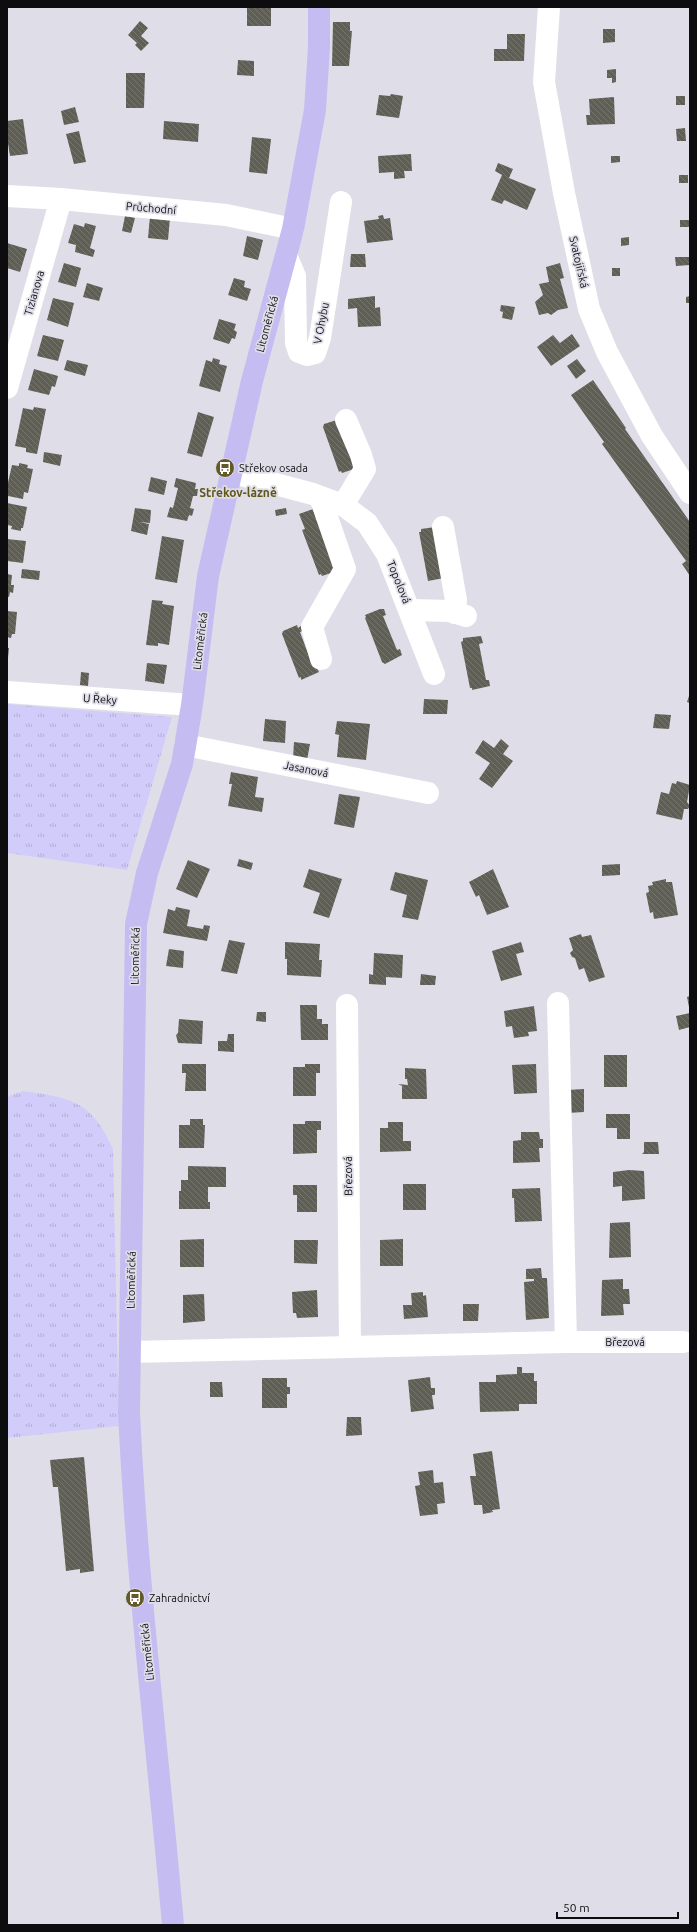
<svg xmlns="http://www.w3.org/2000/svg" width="697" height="1932" font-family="Ubuntu,sans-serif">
  <defs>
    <pattern id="grass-tufts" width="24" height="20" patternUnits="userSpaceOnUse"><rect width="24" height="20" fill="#d2ccfb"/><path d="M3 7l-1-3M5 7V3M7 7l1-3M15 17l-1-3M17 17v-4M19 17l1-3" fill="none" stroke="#b3aed6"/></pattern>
    <pattern id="building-back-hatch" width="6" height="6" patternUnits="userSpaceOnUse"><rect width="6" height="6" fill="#605f56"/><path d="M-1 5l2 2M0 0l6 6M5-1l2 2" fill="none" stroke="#76756e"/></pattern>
  </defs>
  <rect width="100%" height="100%" fill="#dfdee8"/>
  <g fill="url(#grass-tufts)">
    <polygon points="7,704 172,717 127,870 7,853"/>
    <path d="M23 1091C73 1098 91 1101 113 1149L119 1426 7 1438V1097Z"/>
  </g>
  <g fill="url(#building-back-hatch)">
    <rect x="247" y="7" width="24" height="19"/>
    <polygon points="140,21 148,28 141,36 149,43 141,51 135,45 137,43 128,35"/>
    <polygon points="333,22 350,22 350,31 352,31 349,66 332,66"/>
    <polygon points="603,29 615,29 615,42 603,43"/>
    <polygon points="507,34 525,34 524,61 494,61 494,49 507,49"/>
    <polygon points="238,60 254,61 254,76 237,75"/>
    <polygon points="616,69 616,82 612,83 612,78 607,78 607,70"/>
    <polygon points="126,73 145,73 144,108 126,108"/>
    <polygon points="391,94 403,96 399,118 376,115 379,95 390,96"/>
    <rect x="676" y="96" width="9" height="9"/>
    <polygon points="614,97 615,124 587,125 586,115 590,115 589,99"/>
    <polygon points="75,107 79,122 64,125 61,111"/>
    <polygon points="23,119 28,154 10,156 7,137 7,121"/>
    <polygon points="164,121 199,124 198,142 163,139"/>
    <polygon points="685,128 686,141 677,141 676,129"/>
    <polygon points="79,131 86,162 74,164 66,134"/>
    <polygon points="252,137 271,139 267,174 249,172"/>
    <polygon points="411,154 412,171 404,171 405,178 394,179 394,172 379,173 378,156"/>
    <polygon points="611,156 620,156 620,162 611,163"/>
    <polygon points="498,163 513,169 509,178 536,189 527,210 504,200 502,204 491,200 502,175 495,171"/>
    <rect x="679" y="175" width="9" height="8"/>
    <polygon points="383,215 384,219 390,218 393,240 367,243 364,221 379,219 378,216"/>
    <polygon points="125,216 135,218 131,233 122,231"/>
    <polygon points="150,216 170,218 168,240 148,238"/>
    <rect x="680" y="220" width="10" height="7"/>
    <polygon points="85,223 96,226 90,248 95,250 93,257 75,252 76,245 68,243 74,224 84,227"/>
    <polygon points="247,236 263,240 258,260 243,256"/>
    <polygon points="629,237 629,245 621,246 621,238"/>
    <polygon points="7,243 27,249 20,272 7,268"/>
    <polygon points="351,254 365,254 366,267 350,267"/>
    <polygon points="675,257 690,257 690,265 676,266"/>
    <polygon points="64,263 81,268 76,287 58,282"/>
    <polygon points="560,263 564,278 560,279 568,308 558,310 551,315 548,313 539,315 535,302 543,295 539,284 549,282 546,267"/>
    <rect x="612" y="268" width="8" height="8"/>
    <polygon points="234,278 245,281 244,287 251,289 247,301 228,295"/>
    <polygon points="87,283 103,288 99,301 83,297"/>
    <polygon points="375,296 375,308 380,307 381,326 358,327 357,308 348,309 348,299"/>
    <polygon points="690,296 690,303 686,303 686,297"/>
    <polygon points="53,298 74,303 68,327 47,320"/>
    <polygon points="501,305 515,307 512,320 502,318 503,312 500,311"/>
    <polygon points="219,319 236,324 234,330 237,332 235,339 232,338 229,344 213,339"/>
    <polygon points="572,334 580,346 551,366 537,347 553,335 560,343"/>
    <polygon points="43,335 64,340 58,361 37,356"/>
    <polygon points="213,358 220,360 219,364 227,366 220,392 199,386 206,360 212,362"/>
    <polygon points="577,359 586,371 576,379 567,366"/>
    <polygon points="67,360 88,365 85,376 64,370"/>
    <polygon points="34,369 58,376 55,387 52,386 49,395 28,390"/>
    <polygon points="593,380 626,428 625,429 690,522 690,576 682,564 686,561 602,444 604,442 571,395"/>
    <polygon points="34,407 46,409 37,454 26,452 26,448 15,446 23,408 33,410"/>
    <polygon points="198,412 214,417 202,457 187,453"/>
    <polygon points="340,419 357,468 342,473 341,471 339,472 323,427 324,424"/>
    <polygon points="44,452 62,455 60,466 43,462"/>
    <polygon points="19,463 28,465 27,468 33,469 28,493 24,492 23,499 8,496 8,489 7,487 12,465 19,466"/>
    <polygon points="151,477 167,481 164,495 148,491"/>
    <polygon points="176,478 196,483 195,489 198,489 197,496 193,496 190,508 194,509 192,516 189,515 187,521 167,517 170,507 173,508 178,488 174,487"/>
    <polygon points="7,503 27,507 23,528 21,528 21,531 11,529 12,526 7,525"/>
    <polygon points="135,508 151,510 150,523 139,522 149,524 147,535 131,531"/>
    <polygon points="286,508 287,514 276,516 275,510"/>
    <polygon points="313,509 337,571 322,576 321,574 319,575 302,530 305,529 299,514"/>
    <polygon points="435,527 444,578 428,581 419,532 421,532 421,529"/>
    <polygon points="162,536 184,540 177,583 155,579"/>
    <polygon points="7,539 26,541 23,563 7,561"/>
    <polygon points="22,569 40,571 39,580 21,578"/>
    <polygon points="7,574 12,575 11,585 14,585 13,593 10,592 9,597 7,597"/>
    <polygon points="152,600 163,601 162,604 174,606 169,645 158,643 158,646 146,645"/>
    <polygon points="380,609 384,609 386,615 383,616 397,650 400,649 402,655 385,664 382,662 365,618 366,617 365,615"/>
    <polygon points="7,611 17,612 15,634 12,634 11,638 7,637"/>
    <polygon points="297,625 298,628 301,626 303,631 300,632 313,667 316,666 319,672 301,680 301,677 299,678 282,634 283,631"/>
    <polygon points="481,636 483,643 479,644 486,680 489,680 490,686 472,690 472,688 470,688 461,642 463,641 463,638"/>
    <polygon points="7,648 9,648 8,658 7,658"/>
    <polygon points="147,663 167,665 164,684 145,681"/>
    <polygon points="81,672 89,673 88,686 80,685"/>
    <polygon points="690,693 690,703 687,702"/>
    <polygon points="424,699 448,700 447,714 423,714"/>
    <polygon points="655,714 671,715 669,729 653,728"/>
    <polygon points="265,719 286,721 285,743 263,741"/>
    <polygon points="337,721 370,724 366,760 337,757 339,735 335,734"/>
    <polygon points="501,739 509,746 503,754 513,761 492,788 479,779 490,763 475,753 483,740 494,748"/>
    <polygon points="294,742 310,744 307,760 293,759"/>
    <polygon points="231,772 258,777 255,797 264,798 262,812 228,806 232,784 229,784"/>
    <polygon points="677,781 690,785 687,802 690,806 688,809 684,809 682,820 656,814 661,792 669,794 672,783 676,784"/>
    <polygon points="339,794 360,797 354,828 334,824"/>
    <polygon points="239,859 253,863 251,870 237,866"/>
    <polygon points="188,860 210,869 197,898 176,889"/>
    <polygon points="620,864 620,875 602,876 602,865"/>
    <polygon points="309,869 342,879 329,918 313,913 320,893 303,887"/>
    <polygon points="493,869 509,907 487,915 479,895 476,897 469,882"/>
    <polygon points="395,872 428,880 418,920 402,917 407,895 390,890"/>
    <polygon points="666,879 666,882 672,882 678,915 654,919 653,912 650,913 646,893 649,892 648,886 653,885 652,882"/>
    <polygon points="176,907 190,910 187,926 203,929 204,925 210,926 207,941 163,933 168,909 175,911"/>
    <polygon points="581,934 582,937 591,935 605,977 589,982 584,968 579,970 575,958 572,957 570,953 573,950 569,938"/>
    <polygon points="229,940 245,943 237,974 221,971"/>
    <polygon points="285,942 320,944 319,960 322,960 321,977 287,975 287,959 285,959"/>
    <polygon points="521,942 524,952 516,954 522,975 501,981 492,951"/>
    <polygon points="169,949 184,951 183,968 166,966"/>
    <polygon points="374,953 403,955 402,978 386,977 386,985 369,984 369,974 373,975"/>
    <polygon points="421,974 436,976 435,985 420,985"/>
    <polygon points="690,996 690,1007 689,1007 687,997"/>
    <polygon points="300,1005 317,1005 317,1019 322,1019 322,1024 328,1024 328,1040 301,1040"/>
    <polygon points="534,1006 537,1031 528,1032 529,1036 514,1038 512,1026 506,1027 504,1011"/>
    <polygon points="257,1012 266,1012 266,1022 256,1021"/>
    <polygon points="690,1013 690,1027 679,1030 676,1016"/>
    <polygon points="179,1019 203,1021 202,1044 178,1043 176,1035 178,1033"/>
    <polygon points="228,1034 234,1034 234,1052 218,1051 218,1041 227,1041"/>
    <rect x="604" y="1055" width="23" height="32"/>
    <polygon points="182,1064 206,1064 206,1091 185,1091 186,1073 182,1073"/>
    <polygon points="305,1064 320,1064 320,1073 316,1073 316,1096 293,1096 293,1067 305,1067"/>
    <polygon points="536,1064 537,1093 514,1094 512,1065"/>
    <polygon points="405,1068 426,1069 427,1099 402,1099 402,1086 398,1084 408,1085 407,1079 405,1079"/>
    <polygon points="584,1089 584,1112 568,1113 567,1090"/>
    <polygon points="606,1114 630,1114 630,1139 617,1139 617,1128 606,1128"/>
    <polygon points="190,1119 203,1119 203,1125 205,1125 204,1148 179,1148 179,1125 190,1125"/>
    <polygon points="305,1121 321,1121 321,1130 317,1130 317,1153 293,1154 293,1124 305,1124"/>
    <polygon points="388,1122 403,1122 403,1141 411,1141 411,1151 380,1152 380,1128 388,1128"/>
    <polygon points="521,1132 539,1132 540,1139 543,1139 543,1148 539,1148 540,1162 513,1163 513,1141 521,1140"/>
    <polygon points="644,1142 658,1142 659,1154 642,1154 644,1152"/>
    <polygon points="188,1166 226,1167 226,1187 208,1187 208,1202 210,1202 210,1209 179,1209 179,1191 181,1191 181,1180 188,1180"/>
    <polygon points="629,1170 644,1171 645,1199 622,1201 622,1186 613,1187 613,1172"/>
    <rect x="403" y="1184" width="23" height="26"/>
    <polygon points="293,1185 317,1185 317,1212 297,1212 297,1195 293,1195"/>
    <polygon points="540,1188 542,1221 515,1222 514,1198 512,1198 512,1189"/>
    <polygon points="630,1222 631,1257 609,1258 610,1223"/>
    <polygon points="204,1239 204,1267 180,1267 180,1240"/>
    <polygon points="403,1239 403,1266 380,1266 380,1240"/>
    <polygon points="294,1240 318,1240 317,1264 294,1263"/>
    <polygon points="541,1268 542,1278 547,1278 549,1318 526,1320 524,1282 534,1281 534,1279 526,1279 526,1269"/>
    <polygon points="623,1279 623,1289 629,1289 630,1304 623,1304 624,1315 601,1316 602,1280"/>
    <polygon points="317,1290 318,1317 297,1318 296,1313 293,1313 292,1292"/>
    <polygon points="423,1292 423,1296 426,1295 428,1317 404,1319 403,1305 412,1305 411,1293"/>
    <polygon points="204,1294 205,1321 183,1323 183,1295"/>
    <polygon points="463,1304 479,1304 478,1321 463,1321"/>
    <polygon points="517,1367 522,1367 522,1373 534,1373 534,1381 537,1381 537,1404 519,1404 519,1411 480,1412 479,1382 496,1382 496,1375 517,1374"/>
    <polygon points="430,1377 431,1388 435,1388 435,1395 432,1395 434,1409 411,1412 408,1380"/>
    <polygon points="262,1378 287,1378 287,1387 290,1387 290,1394 287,1394 287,1408 262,1408"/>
    <polygon points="210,1382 222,1382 223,1397 210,1397"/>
    <polygon points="347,1417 361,1417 362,1435 346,1436"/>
    <polygon points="492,1451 500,1509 492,1510 493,1512 483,1514 482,1505 474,1505 470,1476 476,1476 473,1454"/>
    <polygon points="84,1457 94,1571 80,1573 80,1569 66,1571 58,1487 53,1487 50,1460"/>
    <polygon points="433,1470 434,1483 443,1482 445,1503 437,1504 438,1514 420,1516 415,1486 420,1485 418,1472"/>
  </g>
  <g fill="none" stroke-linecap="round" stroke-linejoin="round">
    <g stroke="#fff" stroke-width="22">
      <polyline points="549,7 544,82 564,193 589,309 607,352 652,436 690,493"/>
      <polyline points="7,196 61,199 226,215 293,229"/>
      <polyline points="286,255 295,276 296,343 299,352 307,355 315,353 320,338 341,202"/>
      <polyline points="7,388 61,199"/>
      <polyline points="230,472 313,494 343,505 367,523 387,554 434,674"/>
      <polyline points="320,497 345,569 312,627 321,659"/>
      <polyline points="343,505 365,469 361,455 346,420"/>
      <polyline points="443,527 456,600 455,613"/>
      <polyline points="411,610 450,611 466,616"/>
      <polyline points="7,692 192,705"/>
      <polyline points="185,745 428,793"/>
      <polyline points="558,1003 566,1342"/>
      <polyline points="347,1005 350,1347"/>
      <polyline points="131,1352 566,1342 683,1342"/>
    </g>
    <path stroke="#c5bcf1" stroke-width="22" d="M173 1925C158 1754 137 1584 129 1412L136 924 147 873 182 764 192 705 208 576 252 381 293 229 315 110 319 47V7"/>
  </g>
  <defs>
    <g id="bus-disc" transform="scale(1)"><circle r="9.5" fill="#645a27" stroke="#dfdee8"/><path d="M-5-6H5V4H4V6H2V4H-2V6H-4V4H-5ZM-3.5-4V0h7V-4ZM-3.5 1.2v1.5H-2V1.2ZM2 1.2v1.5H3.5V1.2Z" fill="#fff"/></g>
  </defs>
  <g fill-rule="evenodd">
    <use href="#bus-disc" x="225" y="468"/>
    <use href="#bus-disc" x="135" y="1598"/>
  </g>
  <g text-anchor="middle" stroke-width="3.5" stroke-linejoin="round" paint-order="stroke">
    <g font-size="11" fill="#0d0d10" stroke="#dfdee8">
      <text transform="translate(151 208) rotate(5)" y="4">Průchodní</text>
      <text transform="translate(579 262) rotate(77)" y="4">Svatojiřská</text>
      <text transform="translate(34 293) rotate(-74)" y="4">Tizianova</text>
      <text transform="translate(321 323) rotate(-79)" y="4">V Ohybu</text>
      <text transform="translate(267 324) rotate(-75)" y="4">Litoměřická</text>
      <text transform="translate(399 582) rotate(68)" y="4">Topolová</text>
      <text transform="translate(200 641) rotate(-83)" y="4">Litoměřická</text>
      <text transform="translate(100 699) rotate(4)" y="4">U Řeky</text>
      <text transform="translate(306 769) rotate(11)" y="4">Jasanová</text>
      <text transform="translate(135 956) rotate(-89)" y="4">Litoměřická</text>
      <text transform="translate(348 1176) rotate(-91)" y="4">Březová</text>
      <text transform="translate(131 1280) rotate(-89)" y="4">Litoměřická</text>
      <text x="625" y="1346">Březová</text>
      <text transform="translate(147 1652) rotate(-96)" y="4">Litoměřická</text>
    </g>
    <g font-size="11" fill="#0d0d10" stroke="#dfdee8" text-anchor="start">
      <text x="239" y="472">Střekov osada</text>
      <text x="149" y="1602">Zahradnictví</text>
    </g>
    <g font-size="12" font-weight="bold" fill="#605619" stroke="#dfdee8">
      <text x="238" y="497">Střekov-lázně</text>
    </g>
  </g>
  <rect width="697" height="1932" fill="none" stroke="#0d0d10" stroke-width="16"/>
  <path d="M557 1912v6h121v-6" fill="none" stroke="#0d0d10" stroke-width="2"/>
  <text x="563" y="1912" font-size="12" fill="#0d0d10" stroke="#dfdee8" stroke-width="3" paint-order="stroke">50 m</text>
</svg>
